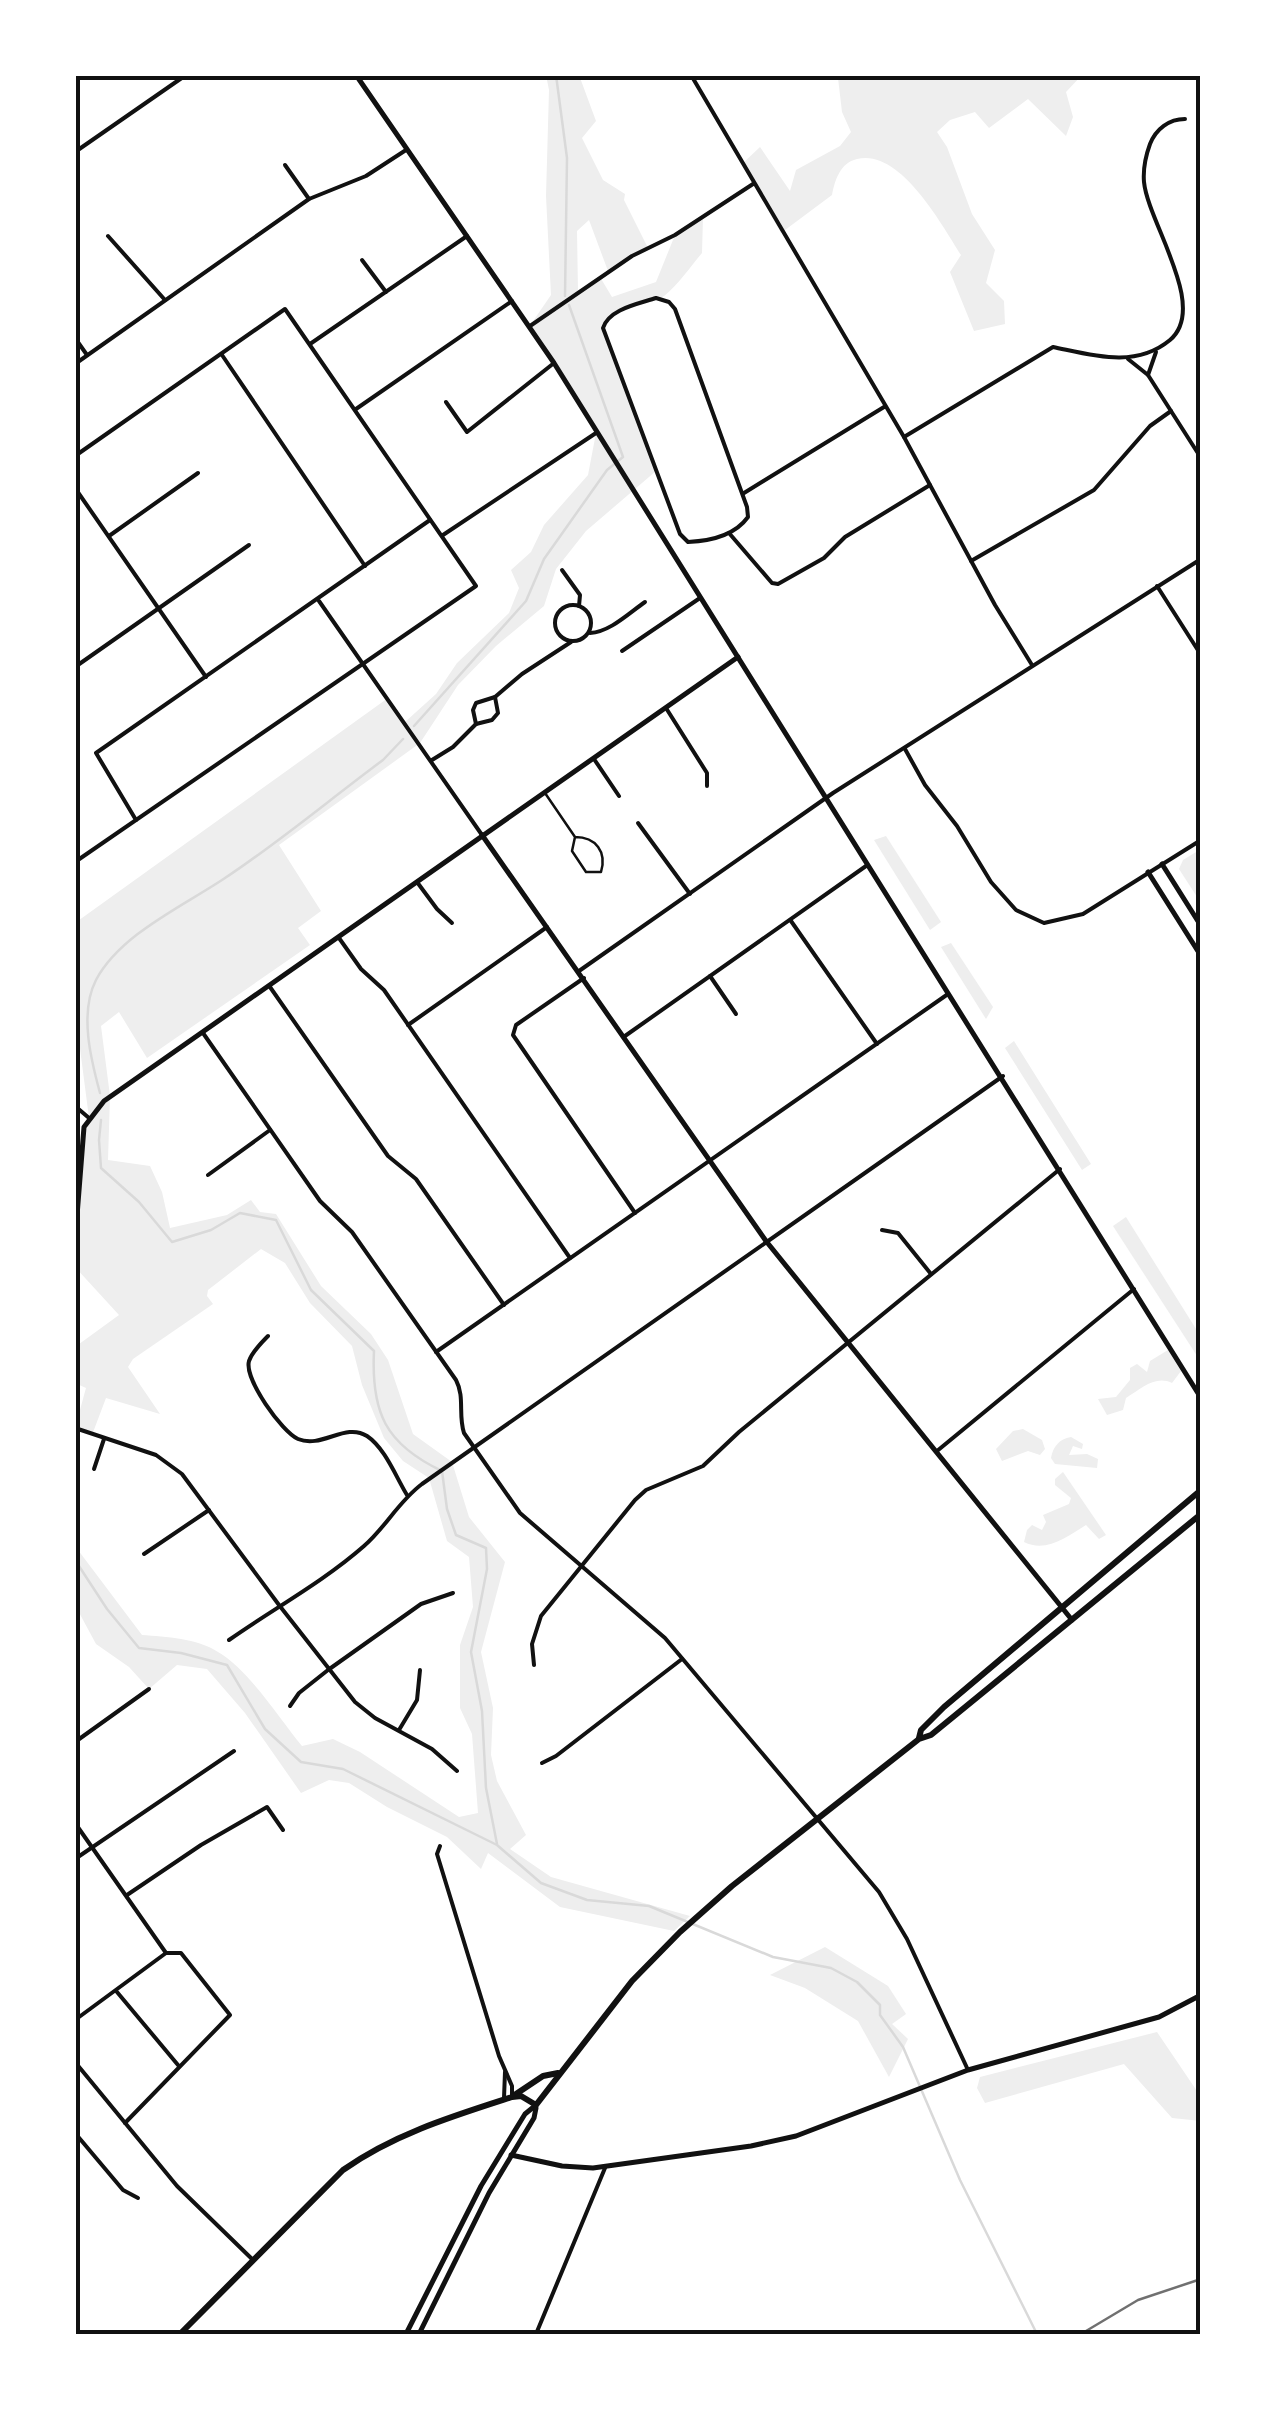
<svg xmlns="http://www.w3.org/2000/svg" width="1276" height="2409" font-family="Ubuntu,sans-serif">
  <rect width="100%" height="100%" fill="#fff"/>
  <g fill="#eee">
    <path d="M546 75H579L596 121 582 138 603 180 625 194 624 200 648 248 608 271 589 220 577 231 578 292 600 277 612 297 656 282 675 235 703 217 702 253C691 266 678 285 664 296 647 308 611 303 603 328L656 471 586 531 556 569 544 606 496 646 458 685 420 743 279 845 321 911 298 928 310 945 147 1058 119 1012 101 1026 110 1096 108 1160 150 1166 162 1192 170 1228 227 1215 251 1200 260 1212 276 1214 321 1286 371 1334 388 1360 413 1434 452 1462 469 1517 505 1562 481 1652 493 1708 491 1755 497 1781 526 1835 510 1849 551 1877 690 1916 674 1931 560 1907 488 1853 481 1869 447 1837 387 1807 349 1783 329 1780 301 1793 245 1713 207 1669 177 1665 149 1689 129 1667 96 1644 75 1605V1546L142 1635C166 1637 197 1638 218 1652 249 1670 279 1718 302 1746L333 1739 360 1752 459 1817 478 1813 472 1734 460 1708V1645L473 1607 469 1557 447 1541 429 1478 403 1461 384 1438 362 1385 352 1346 310 1303 285 1263 261 1249 208 1290 207 1296 213 1304 133 1359 128 1367 160 1414 106 1398 92 1435 75 1428 86 1388 75 1383V1347L119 1315 75 1267 84 1127 89 1118 75 1010V923L388 698 405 722 436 694 457 663 509 613 519 588 511 570 531 552 544 525 588 475 596 433 529 327 551 295 546 196 549 90Z"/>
    <path d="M842 75H1082L1066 92 1073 117 1066 136 1028 99 989 128 975 112 950 120 937 132 947 147 972 214 995 250 986 283 1004 301 1005 324 974 331 950 272 961 255C942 225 900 148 857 159 840 163 835 180 832 195L781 233 742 164 760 147 790 191 796 170 840 146 851 132 842 112 838 78Z"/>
    <polygon points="886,836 941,922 930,930 874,840"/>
    <polygon points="1201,849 1201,903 1179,869 1183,860"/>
    <polygon points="951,943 993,1007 986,1019 941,947"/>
    <polygon points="1014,1041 1091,1164 1082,1170 1005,1048"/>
    <polygon points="1126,1217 1201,1337 1201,1362 1113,1226"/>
    <path d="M1168 1350 1181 1371 1172 1383C1155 1375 1141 1389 1126 1398L1123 1410 1107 1415 1098 1399 1116 1397 1130 1380V1368L1137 1364 1147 1372 1150 1361Z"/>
    <polygon points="1023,1429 1042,1440 1045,1449 1040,1455 1028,1451 1002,1461 996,1449 1013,1431"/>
    <path d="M1071 1437 1083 1444 1082 1449 1073 1446 1069 1455 1087 1454 1098 1459 1097 1468 1055 1464 1051 1458C1053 1447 1059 1439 1071 1437Z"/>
    <path d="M1063 1472 1106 1535 1099 1539 1086 1525C1067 1537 1046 1553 1024 1542L1027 1530 1032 1525 1042 1530 1046 1522 1043 1515 1069 1504 1071 1498 1055 1485V1479Z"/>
    <polygon points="825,1947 888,1986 906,2014 892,2024 908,2039 889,2077 858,2021 805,1988 770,1975"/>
    <polygon points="1157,2032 1201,2097 1201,2121 1172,2118 1124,2064 985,2103 977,2088 980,2077"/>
  </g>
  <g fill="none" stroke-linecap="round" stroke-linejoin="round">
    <g stroke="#d9d9d9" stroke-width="2.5">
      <polyline points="556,75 567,158 565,296"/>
      <polyline points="414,726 526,601 544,559 607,470 623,457 569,305"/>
      <path d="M100 1093C91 1060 79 1013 96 980 120 935 181 907 222 880 277 844 329 800 383 760L403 739"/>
      <path d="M101 1120 99 1140 101 1168 139 1202 172 1242 211 1230 240 1213 276 1220 311 1290 374 1351C371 1412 385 1444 442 1471L447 1509 456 1535 486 1548 487 1569 471 1652 482 1711 486 1788 497 1844"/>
      <polyline points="75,1560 107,1609 139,1648 181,1653 227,1665 265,1729 301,1762 343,1769 497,1845 541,1883 587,1900 649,1906 773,1957 831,1968 857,1982 880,2005 880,2015 903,2047 960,2180 1037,2334"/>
    </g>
    <path stroke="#111" stroke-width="2.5" d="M545 793 575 837 572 851 586 872H601C607 852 596 837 575 837"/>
    <g stroke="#111" stroke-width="4">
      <polyline points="691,75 904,437 995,605 1032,665"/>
      <polyline points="75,152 186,75"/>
      <polyline points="285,165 309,199"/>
      <polyline points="108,236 165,300"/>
      <polyline points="362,260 386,292"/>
      <path d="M656 298 669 302 675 309 747 507 748 517C735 535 710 541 688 542L680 534 603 328C609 309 638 304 656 298Z"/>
      <polyline points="530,326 632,256 675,235 753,184"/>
      <polyline points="75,338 87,355"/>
      <polyline points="310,344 467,236"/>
      <polyline points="222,355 365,566"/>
      <polyline points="1128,359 1148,375 1201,458"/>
      <polyline points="75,364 309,199 366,176 406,150"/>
      <polyline points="1148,375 1156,352"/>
      <polyline points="446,402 467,432 554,363"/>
      <polyline points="356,409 512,301"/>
      <path d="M904 437 1053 347C1092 355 1135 369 1170 340 1209 307 1148 223 1144 182 1143 170 1146 155 1150 144 1156 129 1169 119 1185 119"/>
      <polyline points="75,456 285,309 476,586 75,862"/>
      <polyline points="75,488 206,677"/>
      <polyline points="744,493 884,407"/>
      <polyline points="729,533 772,583 778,584 824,558 845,537 930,485"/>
      <polyline points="443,535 596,433"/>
      <polyline points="109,536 198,473"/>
      <polyline points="971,561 1094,490 1150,426 1171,411"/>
      <polyline points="562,570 580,595 579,606"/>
      <polyline points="1157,586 1201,655"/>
      <polyline points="319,601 482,835"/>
      <circle cx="573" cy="623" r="18"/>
      <path d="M590 633C610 632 629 613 645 602"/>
      <polyline points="622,651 700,598"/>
      <polyline points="75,667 249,545"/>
      <polyline points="666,708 707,773 707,786"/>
      <polyline points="476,724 473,710 476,703 495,697 522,674 571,642"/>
      <polyline points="905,749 925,785 957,826 991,882 1016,910 1044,923 1083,914 1201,840"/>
      <polyline points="594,759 619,796"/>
      <polyline points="432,760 453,747 476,724 492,720 498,713 495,697"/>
      <polyline points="136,820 96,753 430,520"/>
      <polyline points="638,823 690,894"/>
      <polyline points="417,882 437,909 452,923"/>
      <polyline points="791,921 877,1044"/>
      <polyline points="339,938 361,969 384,990 570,1258"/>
      <polyline points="579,971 833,793 1201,559"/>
      <polyline points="710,976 736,1014"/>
      <polyline points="584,978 516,1025 513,1035 635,1213"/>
      <polyline points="270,987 388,1156 416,1179 504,1305"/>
      <polyline points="408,1025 547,927"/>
      <path d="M203 1033 320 1201 352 1232 456 1380C465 1397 458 1415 464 1433L520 1513 665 1638 879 1892 907 1939 968 2070"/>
      <polyline points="625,1036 866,866"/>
      <polyline points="75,1106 89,1118"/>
      <polyline points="208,1175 270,1130"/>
      <polyline points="882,1230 898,1233 931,1274"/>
      <path d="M268 1336C262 1342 252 1352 249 1361 244 1379 282 1432 298 1439 322 1449 345 1422 367 1436 385 1448 396 1477 407 1495"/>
      <polyline points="436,1352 948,994"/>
      <polyline points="75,1428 156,1455 182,1474 279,1605 355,1702 375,1718 432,1749 457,1771"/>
      <polyline points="937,1451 1134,1289"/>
      <polyline points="94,1469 104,1439"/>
      <polyline points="144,1554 209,1510"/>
      <path d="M229 1640C273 1609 323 1582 364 1546 386 1527 398 1502 422 1484L1003 1076"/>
      <polyline points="534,1665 532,1644 541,1616 635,1500 646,1490 703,1466 739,1432 1060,1169"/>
      <polyline points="290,1706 299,1693 328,1670 421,1604 453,1593"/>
      <polyline points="399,1730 417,1700 420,1670"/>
      <polyline points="75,1742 149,1689"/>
      <polyline points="542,1763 556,1756 682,1659"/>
      <polyline points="75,1823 166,1953 75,2020"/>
      <polyline points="440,1846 437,1854 499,2056 512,2086 512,2097"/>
      <polyline points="75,1859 234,1751"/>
      <polyline points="127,1895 201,1845 267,1807 283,1830"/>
      <polyline points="117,1992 178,2065"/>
      <polyline points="75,2062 177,2186 252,2259"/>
      <polyline points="504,2098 505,2072"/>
      <polyline points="125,2123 230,2015 181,1953 166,1953"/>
      <polyline points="75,2133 123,2190 138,2198"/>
      <polyline points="536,2334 605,2168"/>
      <polyline points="914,2334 918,2334"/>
    </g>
    <g stroke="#111" stroke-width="5">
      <polyline points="356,75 554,363 1201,1398"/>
      <polyline points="482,835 766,1241 1072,1620"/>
      <polyline points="1162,864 1201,926"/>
      <polyline points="1148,872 1201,956"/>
      <polyline points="75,1241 84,1127 104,1101 738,657"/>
      <polyline points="511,2155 562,2166 593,2168 751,2146 796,2136 968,2070 1159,2017 1201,1995"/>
    </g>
    <g stroke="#111" stroke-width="5">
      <polyline points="406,2334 481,2186 525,2114 536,2105"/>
      <polyline points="419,2334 489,2193 534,2118 536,2108"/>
    </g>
    <g stroke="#111" stroke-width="6">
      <polyline points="919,1738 921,1730 944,1707 1201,1490"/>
      <polyline points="516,2094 543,2076 558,2073"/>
      <path d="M180 2334 343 2170C394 2134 453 2116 512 2097L521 2096 536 2105 632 1981 680 1932 732 1886 919 1739 931 1735 1201 1514"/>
    </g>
    <polyline stroke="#707070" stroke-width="2.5" points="1081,2334 1138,2300 1201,2279"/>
  </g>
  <rect width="1276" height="2409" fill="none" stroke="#ffffff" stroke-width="155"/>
  <rect x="78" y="78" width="1120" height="2254" fill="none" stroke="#111" stroke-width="4"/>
</svg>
